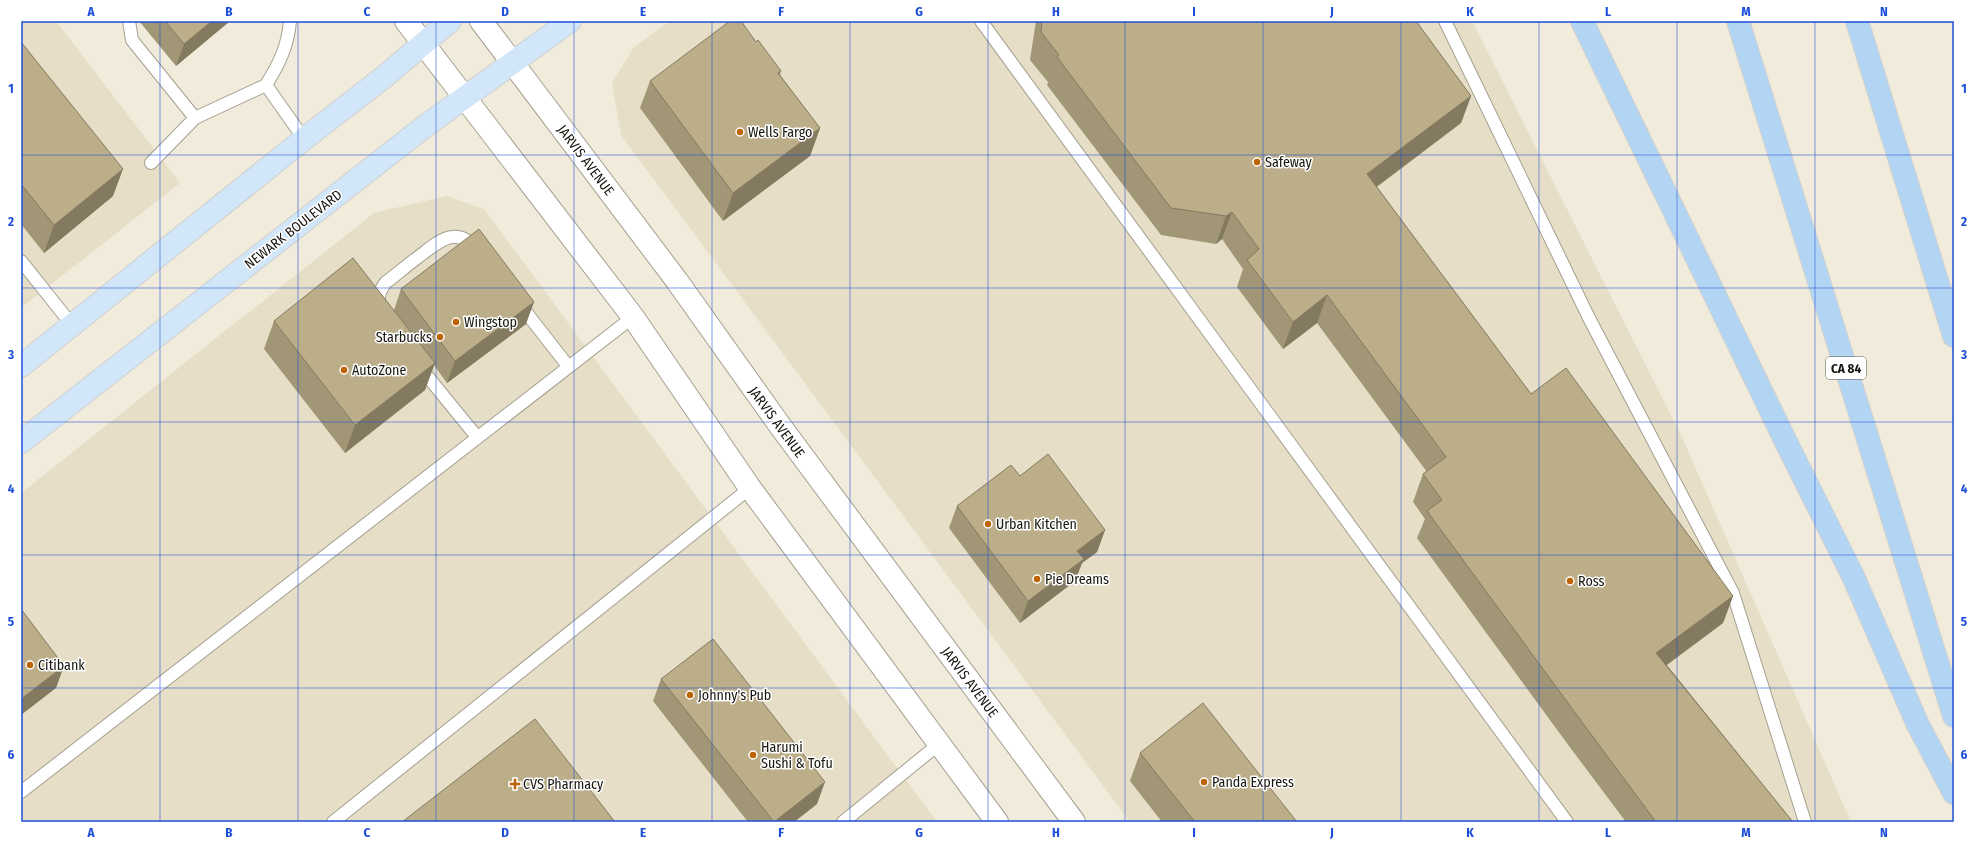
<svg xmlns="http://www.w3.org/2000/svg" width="1975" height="843" font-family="'Fira Sans Condensed',sans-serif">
  <rect width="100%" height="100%" fill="#f0ebdb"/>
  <g fill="#e6dec6">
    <polygon points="21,21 56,21 180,183 21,308"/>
    <polygon points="670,21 1472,21 1681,435 1851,822 1130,822 621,135 612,83 634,47"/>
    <polygon points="447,196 484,209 937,822 21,822 21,493 374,213"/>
  </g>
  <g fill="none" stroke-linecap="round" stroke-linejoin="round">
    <g stroke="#a49f90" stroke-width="14">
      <g id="lane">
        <polyline points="129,21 132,40 195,118"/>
        <path d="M290 21C288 46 279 64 266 85L304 139"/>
        <polyline points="981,21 1567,822"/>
        <polyline points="1445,21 1589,318 1733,593 1805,822"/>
        <polyline points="151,163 195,118 266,85"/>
        <polyline points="21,261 72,325"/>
        <polyline points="518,302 568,366"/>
        <path d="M377 308 380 292 385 283C396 275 406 266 417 258 437 243 456 223 477 250"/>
        <polyline points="419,366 477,437"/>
        <polyline points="21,792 633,317"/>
        <polyline points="333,822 750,488"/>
        <polyline points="843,822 939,744"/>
      </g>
    </g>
    <g stroke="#a49f90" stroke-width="24">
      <g id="secondary">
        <polyline points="406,21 633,317 750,488 997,822"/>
        <polyline points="481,21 677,281 778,423 1074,822"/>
      </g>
    </g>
    <g stroke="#d1d0cf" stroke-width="24">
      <g id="primary">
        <polyline points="21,366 304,139 384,77 450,21"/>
        <polyline points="21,442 424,127 570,21"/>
      </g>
    </g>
    <g stroke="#d1d0cf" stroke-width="24">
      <g id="highway">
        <polyline points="1582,21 1785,440 1853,576 1918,725 1954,793"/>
        <polyline points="1738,21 1954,716"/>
        <polyline points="1857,21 1954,336"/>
      </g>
    </g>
    <use href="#lane" stroke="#fff" stroke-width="12"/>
    <use href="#secondary" stroke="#fff" stroke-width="22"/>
    <use href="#primary" stroke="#d1e6f8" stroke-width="22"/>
    <use href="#highway" stroke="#b2d5f4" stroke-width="22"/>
  </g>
  <g fill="#a19676">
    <polygon points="139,21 230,21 176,66"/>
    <polygon points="1036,21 1416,21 1471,96 1461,123 1377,187 1531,394 1733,596 1723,623 1667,665 1793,822 1626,822 1569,746 1417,538 1425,519 1413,502 1423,474 1427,472 1317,323 1283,349 1237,287 1243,269 1222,239 1216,244 1161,235 1047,85 1048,82 1030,60"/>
    <polygon points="21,42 113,196 44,253 21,224"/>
    <polygon points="756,42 781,71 780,75 820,128 810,156 723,221 640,108 650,81"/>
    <polygon points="401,289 526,324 447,383 434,365 425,390 345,453 264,349 274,321 394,310"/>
    <polygon points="1020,476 1105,530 1097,552 1082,563 1075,581 1020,623 949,528 957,506"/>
    <polygon points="661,679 817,804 794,822 748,822 653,701"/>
    <polygon points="1140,753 1297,822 1162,822 1130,781"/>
  </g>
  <g fill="#837a60">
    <polygon points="212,21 230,21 176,66 184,44"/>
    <polygon points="1471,96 1461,123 1357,201 1367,174"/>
    <polygon points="820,128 810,156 723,221 733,193"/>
    <polygon points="123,169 113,196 44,253 54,225"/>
    <polygon points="1232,212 1222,239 1216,244 1226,216"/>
    <polygon points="1327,295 1317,323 1283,349 1293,322"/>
    <polygon points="534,302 526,324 447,383 455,361"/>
    <polygon points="435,363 425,390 345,453 355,425"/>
    <polygon points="1105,530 1097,552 1082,563 1075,581 1020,623 1028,601 1077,551"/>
    <polygon points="1733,596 1723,623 1646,680 1656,653"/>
    <polygon points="64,666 56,688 21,715 21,699"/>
    <polygon points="825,782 817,804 794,822 774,822"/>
  </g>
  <g fill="#bbae89" stroke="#837a60">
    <polygon points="165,21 212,21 184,44"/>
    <polygon points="730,21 741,21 756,42 758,40 781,71 778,73 820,128 733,193 650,81"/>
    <polygon points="1042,21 1416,21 1471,96 1367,174 1531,394 1566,368 1733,596 1656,653 1793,822 1656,822 1579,718 1427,511 1442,500 1423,474 1446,457 1327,295 1293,322 1247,260 1259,249 1232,212 1226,216 1171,208 1057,57 1059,55 1041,32"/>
    <polygon points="21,42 123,169 54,225 21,184"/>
    <polygon points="479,229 534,302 455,361 401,289"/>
    <polygon points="353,258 435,363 355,425 274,321"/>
    <polygon points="1048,454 1105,530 1077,551 1084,559 1028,601 957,506 1011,465 1020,476"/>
    <polygon points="21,609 64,666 21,699"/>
    <polygon points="713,639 825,782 774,822 661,679"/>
    <polygon points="1203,703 1297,822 1195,822 1140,753"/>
    <polygon points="535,719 615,822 402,822"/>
  </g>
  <path fill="none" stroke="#1d4ed8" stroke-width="1" stroke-opacity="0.55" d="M160 21V822M298 21V822M436 21V822M574 21V822M712 21V822M850 21V822M988 21V822M1125 21V822M1263 21V822M1401 21V822M1539 21V822M1677 21V822M1815 21V822M21 155H1954M21 288H1954M21 422H1954M21 555H1954M21 688H1954"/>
  <g fill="#bd6302" stroke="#fff" stroke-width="1.5">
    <circle cx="740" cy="132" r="4"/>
    <circle cx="1257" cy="162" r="4"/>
    <circle cx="456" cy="322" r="4"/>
    <circle cx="440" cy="337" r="4"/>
    <circle cx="344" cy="370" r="4"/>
    <circle cx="988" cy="524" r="4"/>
    <circle cx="1037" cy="579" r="4"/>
    <circle cx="1570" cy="581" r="4"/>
    <circle cx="30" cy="665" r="4"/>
    <circle cx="690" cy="695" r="4"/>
    <circle cx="753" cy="755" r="4"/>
    <circle cx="1204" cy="782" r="4"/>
    <path d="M513 778h4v4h4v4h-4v4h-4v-4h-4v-4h4z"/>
  </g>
  <g text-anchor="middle" stroke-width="3" stroke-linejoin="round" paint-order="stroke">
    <rect fill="#fff" stroke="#5d5b57" stroke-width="1" x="1826" y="357" width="40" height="22" rx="3"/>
    <g font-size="13" font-weight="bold" fill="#17150f">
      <text x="1846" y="373">CA 84</text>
    </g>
    <g font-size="14" fill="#17150f" stroke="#fff" text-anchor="start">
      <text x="748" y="137">Wells Fargo</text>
      <text x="1265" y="167">Safeway</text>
      <text x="464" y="327">Wingstop</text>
      <text x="432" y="342" text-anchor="end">Starbucks</text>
      <text x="352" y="375">AutoZone</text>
      <text x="996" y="529">Urban Kitchen</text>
      <text x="1045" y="584">Pie Dreams</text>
      <text x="1578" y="586">Ross</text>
      <text x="38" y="670">Citibank</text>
      <text x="698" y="700">Johnny's Pub</text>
      <text x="761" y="752">Harumi<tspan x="761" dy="16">Sushi &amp; Tofu</tspan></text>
      <text x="1212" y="787">Panda Express</text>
      <text x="523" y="789">CVS Pharmacy</text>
    </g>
    <g font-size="14" fill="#17150f" stroke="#fff">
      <text transform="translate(586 160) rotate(53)" y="5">JARVIS AVENUE</text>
      <text transform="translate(293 229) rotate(-38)" y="5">NEWARK BOULEVARD</text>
      <text transform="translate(777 422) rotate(54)" y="5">JARVIS AVENUE</text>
      <text transform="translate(970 682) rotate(53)" y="5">JARVIS AVENUE</text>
    </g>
  </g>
  <rect width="1975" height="843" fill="none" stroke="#ffffff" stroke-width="44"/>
  <rect x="22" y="22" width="1931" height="799" fill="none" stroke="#1d4ed8" stroke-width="1.5"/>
  <g font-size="13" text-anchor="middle" font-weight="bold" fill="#1d4ed8">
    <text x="91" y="16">A</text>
    <text x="229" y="16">B</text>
    <text x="367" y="16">C</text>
    <text x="505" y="16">D</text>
    <text x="643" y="16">E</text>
    <text x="781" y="16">F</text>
    <text x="919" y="16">G</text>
    <text x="1056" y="16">H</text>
    <text x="1194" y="16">I</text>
    <text x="1332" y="16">J</text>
    <text x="1470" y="16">K</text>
    <text x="1608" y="16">L</text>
    <text x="1746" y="16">M</text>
    <text x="1884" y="16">N</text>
    <text x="11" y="93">1</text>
    <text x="1964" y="93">1</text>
    <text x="11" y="226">2</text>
    <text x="1964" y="226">2</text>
    <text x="11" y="359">3</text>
    <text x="1964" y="359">3</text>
    <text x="11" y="493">4</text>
    <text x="1964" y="493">4</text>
    <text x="11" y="626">5</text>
    <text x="1964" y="626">5</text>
    <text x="11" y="759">6</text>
    <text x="1964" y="759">6</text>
    <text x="91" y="837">A</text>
    <text x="229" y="837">B</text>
    <text x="367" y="837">C</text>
    <text x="505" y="837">D</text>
    <text x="643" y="837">E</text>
    <text x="781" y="837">F</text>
    <text x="919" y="837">G</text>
    <text x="1056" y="837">H</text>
    <text x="1194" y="837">I</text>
    <text x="1332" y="837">J</text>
    <text x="1470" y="837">K</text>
    <text x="1608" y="837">L</text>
    <text x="1746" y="837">M</text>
    <text x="1884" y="837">N</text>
  </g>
</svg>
